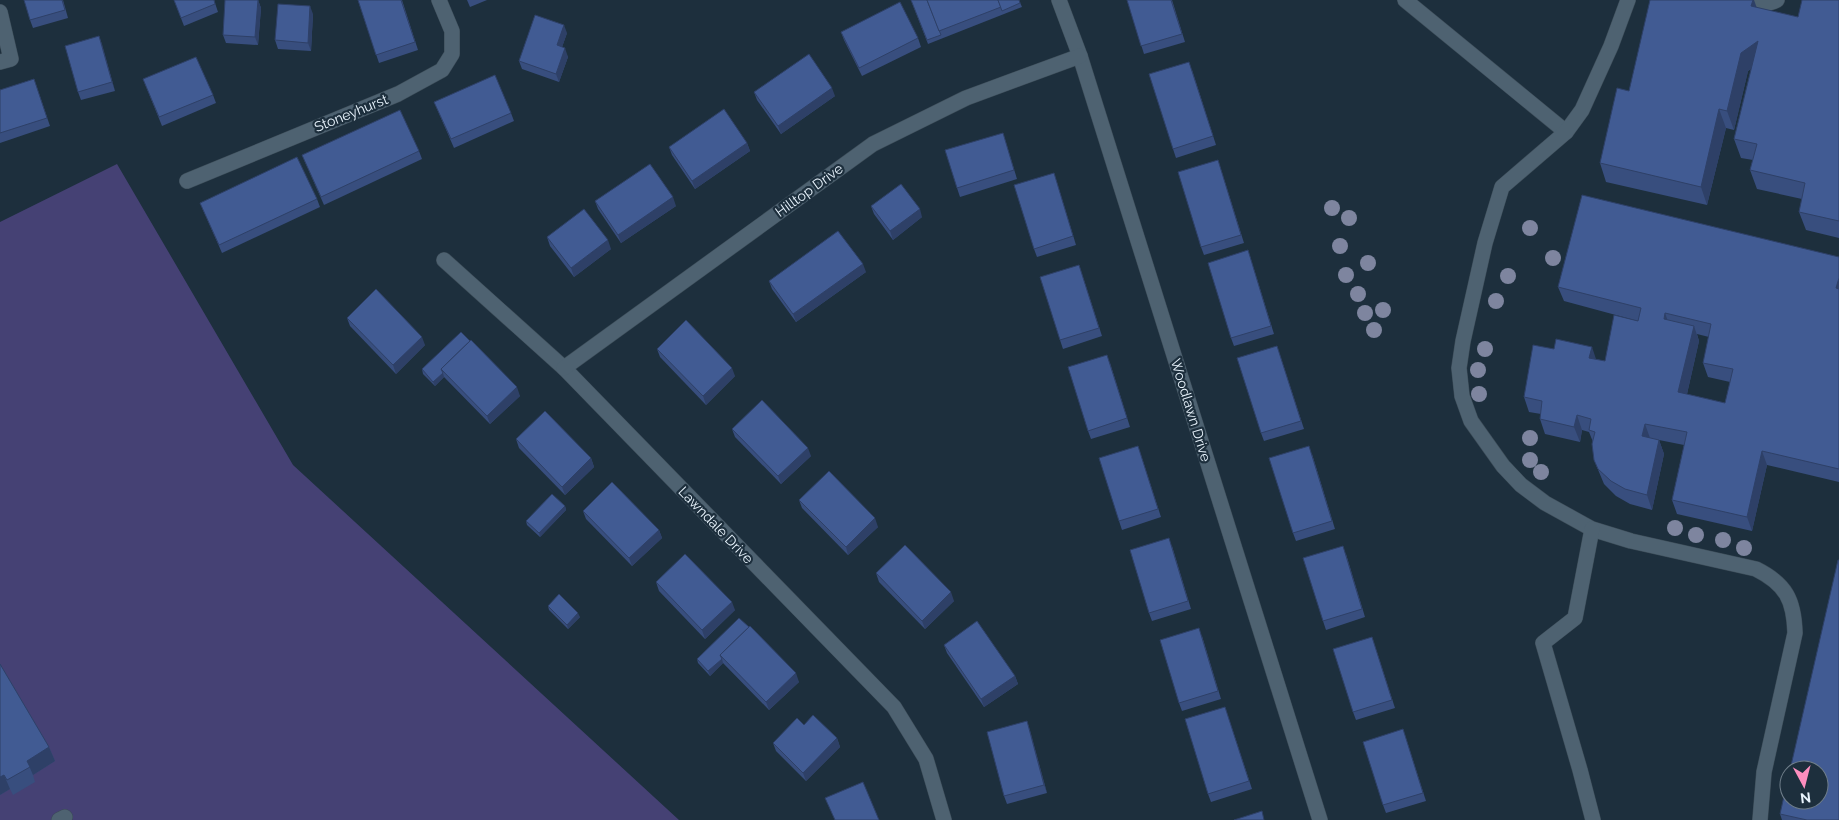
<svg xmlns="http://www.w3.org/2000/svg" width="1839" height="820" font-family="Raleway,sans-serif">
  <rect width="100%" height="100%" fill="#1d2f3d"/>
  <polygon fill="#454174" points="117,164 293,465 679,820 0,820 0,222"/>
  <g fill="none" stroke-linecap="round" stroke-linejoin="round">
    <g stroke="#3c4c58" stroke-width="16">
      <g id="lane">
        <polyline points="1405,0 1566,132"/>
        <path d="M1628 0 1611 46 1582 110 1566 132 1502 187 1485 243 1463 341 1459 368 1462 396 1471 421 1503 466 1521 485 1545 503 1592 529 1631 541 1756 569C1786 584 1794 600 1795 633L1764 772 1760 820"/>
        <path d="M1748 0C1758 4 1767 5 1777 0"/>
        <polyline points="1592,529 1575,618 1543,643 1580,770 1593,820"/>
        <polyline points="59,820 65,817"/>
      </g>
    </g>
    <g stroke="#3c4c58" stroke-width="16">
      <g id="street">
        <polyline points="1059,0 1080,56 1320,820"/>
        <polyline points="0,12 11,59 0,62"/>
        <polyline points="187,181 398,94 442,70 452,54 452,31 439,0"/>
        <polyline points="444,260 564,368 894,707 926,759 944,820"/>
        <polyline points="564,368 873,144 966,98 1080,56"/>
      </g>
    </g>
    <use href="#lane" stroke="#4e6271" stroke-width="15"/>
    <use href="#street" stroke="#4e6271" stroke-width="15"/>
  </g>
  <g fill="#7e859f">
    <circle cx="1332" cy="208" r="8"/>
    <circle cx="1349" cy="218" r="8"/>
    <circle cx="1530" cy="228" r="8"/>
    <circle cx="1340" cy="246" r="8"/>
    <circle cx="1553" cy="258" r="8"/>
    <circle cx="1368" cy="263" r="8"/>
    <circle cx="1346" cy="275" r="8"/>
    <circle cx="1508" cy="276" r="8"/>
    <circle cx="1358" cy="294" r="8"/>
    <circle cx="1496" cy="301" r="8"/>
    <circle cx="1383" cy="310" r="8"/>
    <circle cx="1365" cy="313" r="8"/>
    <circle cx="1374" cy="330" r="8"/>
    <circle cx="1485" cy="349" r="8"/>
    <circle cx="1478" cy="370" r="8"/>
    <circle cx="1479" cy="394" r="8"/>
    <circle cx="1530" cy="438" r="8"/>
    <circle cx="1530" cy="460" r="8"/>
    <circle cx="1541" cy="472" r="8"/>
    <circle cx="1675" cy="528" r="8"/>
    <circle cx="1696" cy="535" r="8"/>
    <circle cx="1723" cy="540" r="8"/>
    <circle cx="1744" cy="548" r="8"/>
  </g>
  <g fill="#384e7e" fill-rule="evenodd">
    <polygon points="63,0 68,18 33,28 30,20"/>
    <polygon points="174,0 214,0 218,12 184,26"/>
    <polygon points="258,0 261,8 258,45 226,43 223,35"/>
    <polygon points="358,0 402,0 418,50 379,63"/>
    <polygon points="467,0 487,0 470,7"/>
    <polygon points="911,0 1019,0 1022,7 928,44"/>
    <polygon points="1127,0 1172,0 1185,42 1144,54"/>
    <polygon points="1839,0 1839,238 1806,230 1799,212 1802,199 1757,189 1750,170 1753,160 1741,158 1734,139 1751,69 1748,71 1734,130 1726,128 1707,205 1606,182 1600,163 1629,91 1757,8 1798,17"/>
    <polygon points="313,14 311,51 278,49 275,40"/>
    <polygon points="841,32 918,38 921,47 862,76 844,40"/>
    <polygon points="567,33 562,47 568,57 559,82 522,69 519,61"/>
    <polygon points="99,36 115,91 81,100 78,92"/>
    <polygon points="1192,70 1216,145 1176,158 1173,149"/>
    <polygon points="34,79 50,126 0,143 0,90"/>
    <polygon points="143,79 213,95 216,103 162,126"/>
    <polygon points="754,92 835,96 781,134 757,100"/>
    <polygon points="434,102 511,113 514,121 454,148"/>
    <polygon points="1003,133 1017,179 960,197 957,188"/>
    <polygon points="747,143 750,151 695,189 672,155 669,147"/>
    <polygon points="419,151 422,159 324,205 302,155"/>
    <polygon points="1218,160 1244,243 1204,255 1201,247"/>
    <polygon points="1054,173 1076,245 1037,257 1034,249"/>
    <polygon points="317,199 320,207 222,253 200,203"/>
    <polygon points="595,201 676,206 621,243 598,209"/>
    <polygon points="871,206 922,217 893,240 874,214"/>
    <polygon points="547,237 611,249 574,277 550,246"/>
    <polygon points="1248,250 1274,334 1234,346 1231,338"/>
    <path d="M1839 257V482L1767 465 1752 531 1677 514 1672 500 1684 445 1659 440 1664 454 1652 510 1630 504 1616 496 1604 484 1594 460 1593 442 1589 432 1582 430 1580 442 1545 434 1540 419 1541 414 1529 412 1524 397 1596 359 1605 361 1638 321 1564 301 1558 287ZM1697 334 1709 337 1703 363 1708 377 1730 382 1725 403 1687 394 1699 341Z"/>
    <polygon points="1079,265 1102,336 1063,349 1060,340"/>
    <polygon points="866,272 796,322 772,289 769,281"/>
    <polygon points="347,318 425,345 396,374 350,326"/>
    <polygon points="461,332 520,396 490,424 444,377 435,386 423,374 422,369"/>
    <polygon points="1277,346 1304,429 1264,441 1261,433"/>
    <polygon points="657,349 735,376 706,405 660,357"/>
    <polygon points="1110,363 1130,427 1091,439 1088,431"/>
    <polygon points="732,429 811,456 781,484 735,437"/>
    <polygon points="516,439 591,458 594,467 565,495 519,448"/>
    <polygon points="1138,446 1161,517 1122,530 1119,521"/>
    <polygon points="1312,454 1335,529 1296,541 1293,533"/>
    <polygon points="799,500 878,527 848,555 802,508"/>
    <polygon points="565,506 566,510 540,537 527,525 526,521"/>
    <polygon points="583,511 659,530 662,538 632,566 586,519"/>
    <polygon points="1172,546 1191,609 1152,621 1149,613"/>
    <polygon points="1346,554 1365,617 1326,630 1323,621"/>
    <polygon points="876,573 954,601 925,629 879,582"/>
    <polygon points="656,582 735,610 705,639 659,591"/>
    <polygon points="548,606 580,617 568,629 549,610"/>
    <polygon points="749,627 799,682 769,710 723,663 710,676 698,663 697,659"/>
    <polygon points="1202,636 1221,699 1182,711 1179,703"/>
    <polygon points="1372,637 1395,708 1356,720 1353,712"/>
    <polygon points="944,645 1015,676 1018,684 984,707 947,653"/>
    <polygon points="0,664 49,747 55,761 33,775 35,782 13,795 10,789 0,795"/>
    <polygon points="1225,707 1252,789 1211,802 1208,794"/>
    <polygon points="1027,721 1047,793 1007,804 1004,796"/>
    <polygon points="1403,729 1426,801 1386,813 1383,805"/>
    <polygon points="837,738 840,747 806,781 776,751 773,743"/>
    <polygon points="1780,814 1839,820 1782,820"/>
  </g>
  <g fill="#2e4067">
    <polygon points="258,0 261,8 258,45 255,37"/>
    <polygon points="1753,0 1754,0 1760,17 1751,6"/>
    <polygon points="310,6 313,14 311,51 308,43"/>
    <polygon points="564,25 567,33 560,53 557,45"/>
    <polygon points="99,36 102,44 115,91 112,82"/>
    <polygon points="1758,41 1765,59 1748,71 1734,130 1727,111 1741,53"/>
    <polygon points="565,48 568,57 559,82 556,74"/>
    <polygon points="832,88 835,96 781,134 778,126"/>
    <polygon points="1719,109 1726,128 1707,205 1701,187"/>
    <polygon points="747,143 750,151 695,189 692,181"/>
    <polygon points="673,197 676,206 621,243 618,235"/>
    <polygon points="920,209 922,217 893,240 890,231"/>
    <polygon points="608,240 611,249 574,277 571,268"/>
    <polygon points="863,264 866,272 796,322 793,314"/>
    <polygon points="1839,278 1839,296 1836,288"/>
    <polygon points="1665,313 1670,327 1664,319"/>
    <polygon points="1694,326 1699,341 1684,407 1678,392"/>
    <polygon points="422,337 425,345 396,374 393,365"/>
    <polygon points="1592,347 1597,362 1589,358"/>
    <polygon points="732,368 735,376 706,405 703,396"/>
    <polygon points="443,373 444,377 435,386 433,382"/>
    <polygon points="517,387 520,396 490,424 487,416"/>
    <polygon points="1577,415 1582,430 1580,442 1574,427"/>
    <polygon points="1645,424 1650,438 1642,436"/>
    <polygon points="1659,440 1664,454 1652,510 1647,495"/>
    <polygon points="808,448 811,456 781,484 778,476"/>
    <polygon points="1762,451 1767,465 1752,531 1747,517"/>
    <polygon points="591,458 594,467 565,495 562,487"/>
    <polygon points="565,506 566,510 540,537 539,533"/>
    <polygon points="875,518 878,527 848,555 846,547"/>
    <polygon points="659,530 662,538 632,566 629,558"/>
    <polygon points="951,592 954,601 925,629 922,621"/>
    <polygon points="732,602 735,610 705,639 702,630"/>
    <polygon points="578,613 580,617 568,629 567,625"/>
    <polygon points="722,659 723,663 710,676 708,671"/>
    <polygon points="796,673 799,682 769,710 766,702"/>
    <polygon points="1015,676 1018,684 984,707 981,699"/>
    <polygon points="1027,721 1030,730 1047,793 1044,785"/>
    <polygon points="837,738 840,747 806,781 803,773"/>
    <polygon points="49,747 55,761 33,775 27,761"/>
    <polygon points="4,775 10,789 0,795 0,777"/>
  </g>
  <g fill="#415b93" stroke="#2e4067" fill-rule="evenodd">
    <polygon points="24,0 62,0 65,10 30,20"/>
    <polygon points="174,0 214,0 215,4 181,18"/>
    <polygon points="225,0 258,0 255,37 223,35"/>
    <polygon points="358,0 401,0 415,42 376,55"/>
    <polygon points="911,0 927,0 941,35 927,40"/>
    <polygon points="927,0 998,0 1001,7 939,31"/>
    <polygon points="998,0 1019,0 1020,3 1002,11"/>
    <polygon points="1127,0 1171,0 1182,34 1141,46"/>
    <polygon points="1650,0 1753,0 1751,6 1798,17 1802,0 1839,0 1839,221 1799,212 1805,183 1750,170 1757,144 1734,139 1758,41 1741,53 1727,111 1719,109 1701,187 1600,163 1617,88 1629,91"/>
    <polygon points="900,2 918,38 859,68 841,32"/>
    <polygon points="278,4 310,6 308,43 275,40"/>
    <polygon points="535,15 564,25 557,45 565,48 556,74 519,61"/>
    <polygon points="99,36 112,82 78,92 65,46"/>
    <polygon points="809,54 832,88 778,126 754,92"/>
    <polygon points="196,57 213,95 159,117 143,79"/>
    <polygon points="1189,62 1213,136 1173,149 1149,74"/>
    <polygon points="495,75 511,113 451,139 434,102"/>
    <polygon points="34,79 47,118 0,133 0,90"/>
    <polygon points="724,109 747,143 692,181 669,147"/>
    <polygon points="400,110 419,151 321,197 302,155"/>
    <polygon points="1003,133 1014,170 957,188 945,150"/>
    <polygon points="297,157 317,199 219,245 200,203"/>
    <polygon points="1218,160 1241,235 1201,247 1178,172"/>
    <polygon points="650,164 673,197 618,235 595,201"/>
    <polygon points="1054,173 1073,236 1034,249 1014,185"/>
    <polygon points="901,184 920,209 890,231 871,206"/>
    <path d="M1582 195 1839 257V278L1836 288 1839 289V469L1762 451 1747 517 1672 500 1687 432 1645 424 1642 436 1659 440 1647 495 1625 489 1611 481 1598 469 1594 460 1592 444 1595 432 1589 430 1591 419 1577 415 1574 427 1540 419 1542 401 1524 397 1533 345 1554 349 1556 339 1592 347 1589 358 1605 361 1614 315 1638 321 1641 308 1558 287ZM1665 313 1711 324 1703 363 1733 369 1725 403 1678 392 1694 326 1664 319Z"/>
    <polygon points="584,209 608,240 571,268 547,237"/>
    <polygon points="838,231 863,264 793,314 769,281"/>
    <polygon points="1248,250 1271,326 1231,338 1208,263"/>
    <polygon points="1079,265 1099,328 1060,340 1040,277"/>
    <polygon points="376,289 422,337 393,365 347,318"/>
    <polygon points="686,320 732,368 703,396 657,349"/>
    <polygon points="461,332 470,341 441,369 443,373 433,382 422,369"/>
    <polygon points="471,340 517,387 487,416 441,369"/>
    <polygon points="1277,346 1301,421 1261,433 1237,358"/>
    <polygon points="1107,355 1127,418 1088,431 1068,367"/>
    <polygon points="762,400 808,448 778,476 732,429"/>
    <polygon points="545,411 591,458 562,487 516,439"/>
    <polygon points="1138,446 1158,509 1119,521 1099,458"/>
    <polygon points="1309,446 1332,521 1293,533 1269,458"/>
    <polygon points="829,471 875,518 846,547 799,500"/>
    <polygon points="612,482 659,530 629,558 583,511"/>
    <polygon points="552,494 565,506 539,533 526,521"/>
    <polygon points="1169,538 1188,601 1149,613 1130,550"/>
    <polygon points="905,545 951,592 922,621 876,573"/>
    <polygon points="1343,546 1362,609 1323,621 1303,558"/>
    <polygon points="685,554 732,602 702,630 656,582"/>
    <polygon points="1838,560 1839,560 1839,820 1807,820 1780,814 1789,774 1789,800 1819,800 1819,770 1790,770"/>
    <polygon points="559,594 578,613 567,625 548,606"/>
    <polygon points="739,618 749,627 720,655 722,659 708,671 697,659"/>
    <polygon points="977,621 1015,676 981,699 944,645"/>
    <polygon points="750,626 796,673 766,702 720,655"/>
    <polygon points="1199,628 1218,691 1179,703 1160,640"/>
    <polygon points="1372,637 1392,700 1353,712 1333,649"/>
    <polygon points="0,664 49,747 27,761 30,767 7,780 4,775 0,777"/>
    <polygon points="1225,707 1249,781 1208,794 1185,719"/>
    <polygon points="813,715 837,738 803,773 773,743 797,718 804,725"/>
    <polygon points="1027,721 1044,785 1004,796 987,732"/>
    <polygon points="1403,729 1423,793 1383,805 1363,742"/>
    <polygon points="863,782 879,820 835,820 825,798"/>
    <polygon points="1262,811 1264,820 1234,820"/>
  </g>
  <g text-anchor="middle" stroke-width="4.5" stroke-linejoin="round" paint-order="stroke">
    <g font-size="14" fill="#e9f4fd" stroke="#1d2f3d">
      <text transform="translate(351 113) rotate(-22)" y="5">Stoneyhurst</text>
      <text transform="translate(809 190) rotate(-36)" y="5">Hilltop Drive</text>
      <text transform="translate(1191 410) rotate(73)" y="5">Woodlawn Drive</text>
      <text transform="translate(716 525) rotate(46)" y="5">Lawndale Drive</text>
    </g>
  </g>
  <g transform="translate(1804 785) rotate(173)"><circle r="24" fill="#1d2f3d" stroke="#6f7e8a"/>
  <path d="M0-4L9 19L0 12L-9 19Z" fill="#fd8ebf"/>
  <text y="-8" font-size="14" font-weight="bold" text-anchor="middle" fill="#e9f4fd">N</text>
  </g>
</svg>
